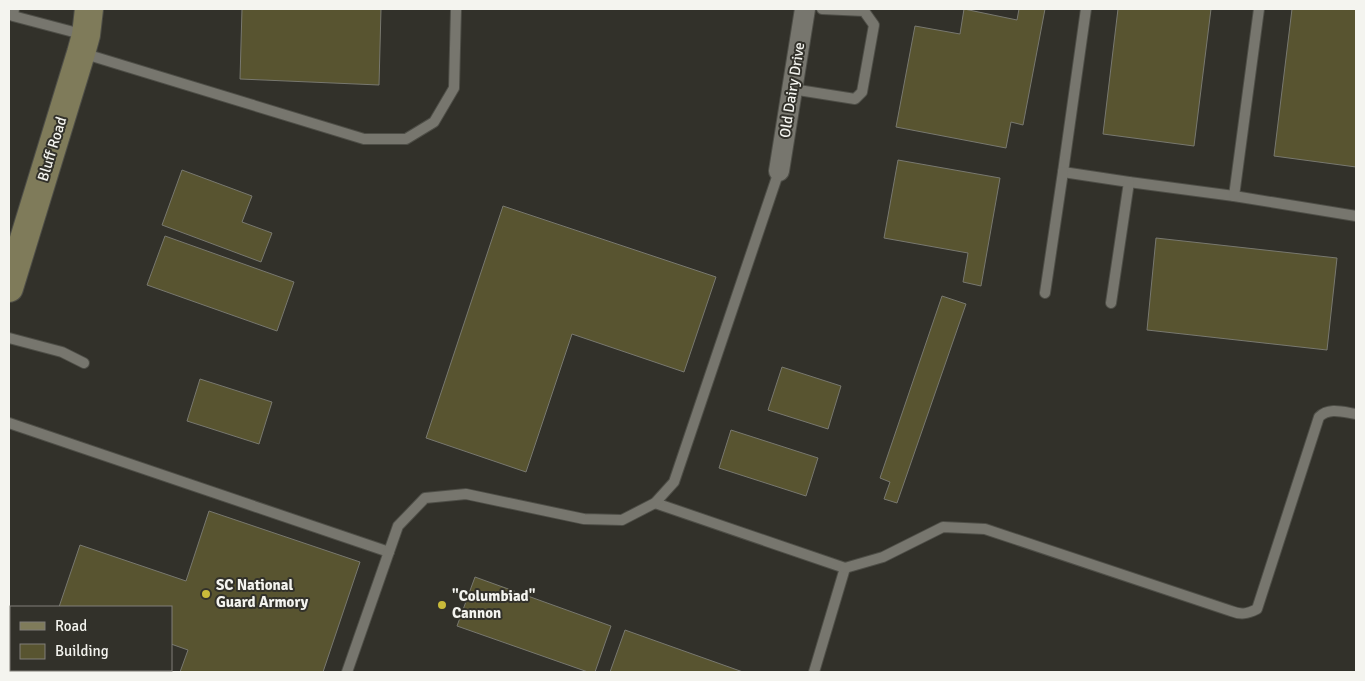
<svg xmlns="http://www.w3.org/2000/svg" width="1365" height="681" font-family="Signika,sans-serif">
  <rect width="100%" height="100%" fill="#32312a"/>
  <g fill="#585430" stroke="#78786f">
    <polygon points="242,9 381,9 379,85 240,79"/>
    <polygon points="964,9 1017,20 1019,9 1045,9 1023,125 1011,122 1006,148 896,127 915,26 960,34"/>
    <polygon points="1118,9 1211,9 1194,146 1103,134"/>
    <polygon points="1292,9 1356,9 1356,167 1274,156"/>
    <polygon points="898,160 1000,178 981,286 963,282 968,253 884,238"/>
    <polygon points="182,170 252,196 242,222 272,233 261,262 162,225"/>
    <polygon points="503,206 716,277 684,372 572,334 526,472 426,438"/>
    <polygon points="165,236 294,282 277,331 147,285"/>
    <polygon points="1156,238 1337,258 1327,350 1147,330"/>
    <polygon points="942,296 966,304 897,503 884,499 890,482 880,478"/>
    <polygon points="782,367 841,386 828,429 768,410"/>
    <polygon points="200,379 272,402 259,444 187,421"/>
    <polygon points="731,430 818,458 806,496 719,468"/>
    <polygon points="209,511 360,562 323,672 180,672 188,650 171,644 171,607 59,607 80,545 186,581"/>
    <polygon points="475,577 611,626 595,672 588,672 457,626"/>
    <polygon points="625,630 743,672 610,672"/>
    <polygon points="38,670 90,670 90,672 37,672"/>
  </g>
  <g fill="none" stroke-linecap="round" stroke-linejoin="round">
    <g stroke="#4e4e47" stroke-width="12">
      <g id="service">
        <polyline points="14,9 13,16 85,35"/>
        <polyline points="1086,9 1063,172 1129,182 1234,196 1356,216"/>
        <polyline points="82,53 364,139 406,139 434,122 454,88 456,9"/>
        <polyline points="792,89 855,99 862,92 874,25 864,11 822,9"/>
        <polyline points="1234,196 1259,9"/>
        <polyline points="1045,293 1063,172"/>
        <polyline points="1111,303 1129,182"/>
        <polyline points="9,338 62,352 84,363"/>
        <polyline points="9,423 389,552"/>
        <polyline points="655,503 845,568 814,672"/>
        <path d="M845 568 883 557 943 527 985 529 1231 611C1241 615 1247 614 1257 609L1319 417C1329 407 1343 412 1356 414"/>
        <polyline points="347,672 398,526 425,498 466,494 584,519 622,520 655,503 674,482 779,171"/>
      </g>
    </g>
    <g stroke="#4e4e47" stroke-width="22">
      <polyline id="minor" points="779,171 805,9"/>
    </g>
    <g stroke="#4e4e47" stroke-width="30">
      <polyline id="secondary" points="9,288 81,53 86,35 89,9"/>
    </g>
    <use href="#service" stroke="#77766e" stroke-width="10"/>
    <use href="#minor" stroke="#77766e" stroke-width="20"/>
    <use href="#secondary" stroke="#7f7b5a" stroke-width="28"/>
  </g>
  <g fill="#c9ba3a" stroke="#32312a" stroke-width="2">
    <circle cx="206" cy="594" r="5"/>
    <circle cx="442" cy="605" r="5"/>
  </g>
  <g text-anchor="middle" stroke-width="4" stroke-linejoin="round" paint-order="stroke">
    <g font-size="15" fill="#f4f4ef" stroke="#32312a">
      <text transform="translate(792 90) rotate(-81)" y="5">Old Dairy Drive</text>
      <text transform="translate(52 149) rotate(-73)" y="5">Bluff Road</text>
    </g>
    <g font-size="15" font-weight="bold" fill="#f4f4ef" stroke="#32312a" text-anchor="start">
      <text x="216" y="590">SC National<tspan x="216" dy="17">Guard Armory</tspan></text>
      <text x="452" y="601">"Columbiad"<tspan x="452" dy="17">Cannon</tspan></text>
    </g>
  </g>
  <rect width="1365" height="681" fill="none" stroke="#f4f4ef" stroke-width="20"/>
  <rect x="10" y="606" width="162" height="65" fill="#32312a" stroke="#807f79"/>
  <rect x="20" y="622" width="25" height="8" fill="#7f7b5a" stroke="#807f79"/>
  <text x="55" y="631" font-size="15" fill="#f4f4ef">Road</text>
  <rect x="20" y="644" width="25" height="15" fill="#585430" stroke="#807f79"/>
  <text x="55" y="656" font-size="15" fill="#f4f4ef">Building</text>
</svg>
